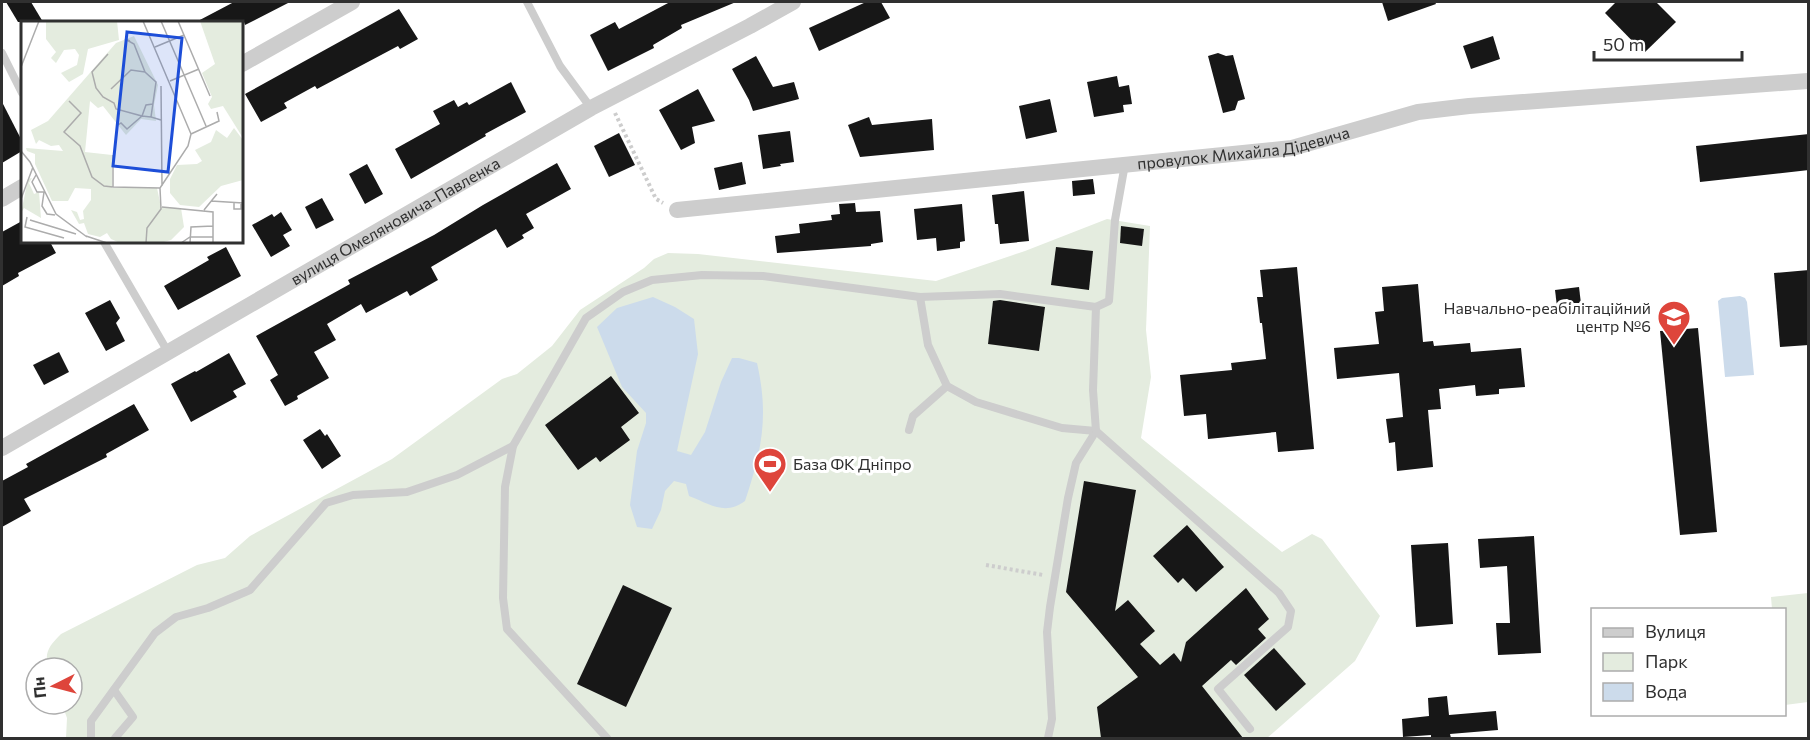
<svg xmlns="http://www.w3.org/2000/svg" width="1810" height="740" font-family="Commissioner,sans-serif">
  <rect width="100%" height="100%" fill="#fff"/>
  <g fill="#e4ecdf">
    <path d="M1107 219 1150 226 1146 330 1151 377 1141 438 1282 552 1312 534 1322 539 1380 616 1355 661 1267 738H66L67 718 62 704H72V668H49C43 653 50 645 61 634L197 565 225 558 250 536 392 459 502 379 517 374 552 346 580 310 644 268 654 259 668 253 698 254 936 281 1025 251Z"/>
    <polygon points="1808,593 1808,702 1785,705 1784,610 1772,609 1771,597"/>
  </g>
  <g fill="#ccdbeb">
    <polygon points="1740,296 1745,298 1747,302 1754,375 1725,377 1718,301 1722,298"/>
    <path d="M653 297 675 307 694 319 698 354 677 451 691 455 705 432 721 382 732 358H739L757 363C769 416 762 450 745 501 725 516 710 504 689 496L686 484 674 481 665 491 661 510 652 529 637 527 630 505 637 451 646 423V413L622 387 597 327 617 308Z"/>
  </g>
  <g fill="#171717">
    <polygon points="6,2 31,2 43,22 18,22"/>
    <polygon points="234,2 290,2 245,25 244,22 196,22"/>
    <polygon points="670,2 736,2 681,25 682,28 653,45 654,48 608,71 590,35 615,22 619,29"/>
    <polygon points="866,2 881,2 890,18 819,51 809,28"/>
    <polygon points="1382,2 1435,2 1436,4 1388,21"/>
    <polygon points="1616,2 1656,2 1676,22 1644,53 1605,13"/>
    <polygon points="399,9 418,39 400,49 398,46 317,89 315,86 284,103 287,108 261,122 245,94"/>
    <polygon points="1493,36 1500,59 1471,69 1463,46"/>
    <polygon points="1218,53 1226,56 1233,55 1245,99 1238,101 1235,110 1223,113 1208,56"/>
    <polygon points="756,56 773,87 794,82 799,99 753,111 749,100 732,69"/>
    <polygon points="1117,76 1119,87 1129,85 1132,104 1123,105 1124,112 1094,117 1087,82"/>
    <polygon points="511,82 526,112 485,134 486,136 411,179 395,149 440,124 433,111 454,100 458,107 467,102 469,105"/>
    <polygon points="698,89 715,121 692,127 695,143 681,150 659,110"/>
    <polygon points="1050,99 1057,132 1026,139 1019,106"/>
    <polygon points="2,102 22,141 22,151 2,163"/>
    <polygon points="869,117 872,125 932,119 934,150 860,157 848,125"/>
    <polygon points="790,131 794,162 780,164 781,166 763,169 758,135"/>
    <polygon points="619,133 635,165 609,177 594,146"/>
    <polygon points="1809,134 1809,170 1700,182 1696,146"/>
    <polygon points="742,162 746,184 719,190 714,168"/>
    <polygon points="557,163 571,189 526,214 534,228 522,235 524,238 507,248 496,229 431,267 438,280 410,296 407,291 366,313 361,304 327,324 336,340 314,352 329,378 297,396 298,399 285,406 270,380 278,375 256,336 350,284 348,280 434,235 483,205"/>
    <polygon points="367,164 383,194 365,204 349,174"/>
    <polygon points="1093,179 1095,194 1073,196 1072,181"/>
    <polygon points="1024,191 1029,241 1000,244 998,224 995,224 992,195"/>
    <polygon points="322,198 334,220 316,229 305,207"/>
    <polygon points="855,203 856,212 880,211 883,242 871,244 871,246 777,253 775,236 800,233 799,224 832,220 831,215 840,214 839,204"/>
    <polygon points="962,204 965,241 960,242 960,248 937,251 936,238 917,240 914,209"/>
    <polygon points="281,212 292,230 283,235 290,246 271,257 252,225 272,214 274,217"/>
    <polygon points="22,221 22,242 50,242 56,253 18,273 19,276 2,286 2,232"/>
    <polygon points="1121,226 1144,229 1142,246 1120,243"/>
    <polygon points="226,247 241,276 178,310 164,286 209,260 207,257"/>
    <polygon points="1056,247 1093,251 1089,290 1051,285"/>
    <polygon points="1297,267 1314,449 1278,452 1276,432 1208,439 1206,414 1184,416 1180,375 1232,370 1231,363 1266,359 1262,323 1260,323 1257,297 1263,297 1260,270"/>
    <polygon points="1809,270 1809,345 1780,347 1774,273"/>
    <polygon points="1418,284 1423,342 1433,341 1434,346 1470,343 1471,352 1521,348 1525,387 1499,389 1499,394 1476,396 1475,385 1439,389 1441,409 1428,410 1433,467 1397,471 1395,442 1389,443 1386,419 1403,417 1399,373 1337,379 1334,348 1379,344 1375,312 1384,311 1382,287"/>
    <polygon points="1579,287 1582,312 1558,315 1555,290"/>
    <polygon points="110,300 120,318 116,323 125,341 106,351 85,313"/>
    <polygon points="1000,300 1045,307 1039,351 988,344 993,301"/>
    <polygon points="1698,328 1717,532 1680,535 1660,331"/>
    <polygon points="59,352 69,372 44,385 33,365"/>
    <polygon points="229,353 246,384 233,391 237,397 191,422 171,384 195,371 196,372"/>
    <polygon points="611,376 639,413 621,427 630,440 600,462 596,457 578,470 545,425"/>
    <polygon points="134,404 149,430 106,454 107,457 24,499 31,511 2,527 2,481 28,467 26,464"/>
    <polygon points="320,429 325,436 327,434 341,456 322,469 303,440"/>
    <polygon points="1084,481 1136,490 1115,611 1128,600 1155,631 1140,644 1160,665 1174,653 1181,662 1186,642 1246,588 1269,619 1258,629 1266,638 1236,665 1231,660 1202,686 1243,738 1101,738 1097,707 1138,677 1066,592"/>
    <polygon points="1187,525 1224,567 1196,592 1183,578 1178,583 1153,556"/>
    <polygon points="1534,536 1541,653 1498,655 1496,623 1510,623 1507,566 1480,568 1478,539"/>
    <polygon points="1448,543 1453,624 1416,627 1411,545"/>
    <polygon points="623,585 672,608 626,707 577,684"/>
    <polygon points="1274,648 1306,684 1276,711 1244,675"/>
    <polygon points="1447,696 1449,715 1496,711 1498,730 1450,734 1451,738 1431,738 1431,735 1403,737 1402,719 1429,716 1428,698"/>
  </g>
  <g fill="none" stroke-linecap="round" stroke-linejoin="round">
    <g stroke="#cdcdcd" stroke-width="4" stroke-dasharray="3 3" stroke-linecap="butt">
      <polyline points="615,113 656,199 663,203"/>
      <polyline points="986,565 1043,575"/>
    </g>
    <g stroke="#cdcdcd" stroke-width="8">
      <polyline points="527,2 560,66 591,108"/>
      <polyline points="2,53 22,93"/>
      <polyline points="104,242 168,352"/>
      <polyline points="920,297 928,345 947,386 976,402 1062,428 1096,431 1076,463 1068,498 1050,607 1047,632 1052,719 1048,738"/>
      <polyline points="1096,307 1093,390 1096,431 1279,593 1291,611 1288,627 1218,689 1250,729"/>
      <polyline points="909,430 913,416 947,386"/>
      <polyline points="513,446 505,487 503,598 507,629 607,738"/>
      <polyline points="114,690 133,717 115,738"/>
      <polyline points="91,738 91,721 155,633 176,617 208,608 250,590 326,503 353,495 407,492 457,475 513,446 586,318 623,292 652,280 702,275 763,276 920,297 1000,294 1096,307 1109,301 1115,220 1125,164"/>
    </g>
    <g stroke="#cdcdcd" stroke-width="16">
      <polyline points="242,64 352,2"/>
      <polyline points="2,199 22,187"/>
      <path id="s1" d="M677 210 1292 148 1418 112 1469 106 1808 81"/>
      <path id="s2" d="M2 448 591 108 750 26 793 2"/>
    </g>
  </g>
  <defs>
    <g id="school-pin" transform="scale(1.725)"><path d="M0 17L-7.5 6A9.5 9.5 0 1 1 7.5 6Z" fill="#de453b" stroke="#fff"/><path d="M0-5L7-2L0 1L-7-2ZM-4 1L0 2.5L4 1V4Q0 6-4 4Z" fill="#fff"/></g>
    <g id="stadium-pin" transform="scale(1.725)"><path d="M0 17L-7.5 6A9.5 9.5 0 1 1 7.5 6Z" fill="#de453b" stroke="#fff"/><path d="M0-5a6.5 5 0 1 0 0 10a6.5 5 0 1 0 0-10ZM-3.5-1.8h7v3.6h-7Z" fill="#fff"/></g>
  </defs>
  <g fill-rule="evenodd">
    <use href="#school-pin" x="1674" y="317"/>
    <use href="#stadium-pin" x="770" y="464"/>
  </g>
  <g text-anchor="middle" stroke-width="6" stroke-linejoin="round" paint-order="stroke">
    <g font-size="16" fill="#303030" stroke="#fff">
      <text dy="6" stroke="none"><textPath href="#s1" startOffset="570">провулок Михайла Дідевича</textPath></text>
      <text dy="6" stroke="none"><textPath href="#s2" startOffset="454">вулиця Омеляновича-Павленка</textPath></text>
    </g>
    <g font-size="16" fill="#303030" stroke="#fff" text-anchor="end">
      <text x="1651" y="314">Навчально-реабілітаційний<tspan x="1651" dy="18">центр №6</tspan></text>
      <text x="793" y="470" text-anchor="start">База ФК Дніпро</text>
    </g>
  </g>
  <g transform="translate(21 21)">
    <rect width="222" height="222" fill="#fff"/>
    <path d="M25 0H96L98 19 67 28 62 53 48 61 40 52 56 44 58 34 54 28 43 29 35 42 30 37 35 31 25 18ZM179 0H222V117L202 85 190 88 187 83 191 76 181 52 194 43ZM113 15 137 64 133 84 135 100 120 98 105 114 82 85 77 87 69 80 64 131 91 134V167H136L140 186 160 187 163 206 150 219 139 222H99L90 218 86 212 79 216 67 213 63 202 58 203 50 189 56 191 59 199 63 198 62 190 70 179V168L54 167 47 180H31L14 143V133L6 130 5 127 42 130 38 124 30 125 18 119 15 123 10 109 27 100 95 22ZM213 107 222 119V159L200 165 178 186 159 184 149 172V158L156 144 176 143 181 140 174 129 190 121 195 109 206 117ZM11 157 8 162 13 173 18 171 20 197 3 187 0 192 7 158Z" fill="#e4ecdf"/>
    <path fill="none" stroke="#acacac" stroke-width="1.5" d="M122 0 170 113 167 125 139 167M140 0 185 105M157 0 189 75M109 20 104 18 113 23 124 51 135 61 130 96 140 99M134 26 163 14M87 33 71 51 75 67 82 76 93 82 95 88 121 95 125 84 132 83M0 46 18 0M149 60 178 48M140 65 141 165M90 68 110 49 124 51M48 80 60 92 43 111 59 125 71 156 83 165 92 166M97 104 100 102 106 108 121 95 130 96M170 113 198 100 196 91M0 130 9 141 35 193 66 216M92 134V166L139 167M15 154 11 161 16 171H23L21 185 26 193 34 194M0 178 12 146M190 180 222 182M213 181V188H220V183M141 186 192 191V222M183 189 196 173M6 196 4 206 43 217M9 199 55 213M65 215 86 222M125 222 126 207 140 188 139 167M160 222 169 216H192M169 222 170 206 192 205"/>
    <path fill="#1d4ed8" fill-opacity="0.15" stroke="#1d4ed8" stroke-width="3" d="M106 11 161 17 147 151 92 145Z"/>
    <rect width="222" height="222" fill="none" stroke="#303030" stroke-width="3"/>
  </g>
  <rect width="1810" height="740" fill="none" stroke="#303030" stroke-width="6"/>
  <rect x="1591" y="608" width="195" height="108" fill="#ffffff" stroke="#acacac" stroke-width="1.5"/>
  <rect x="1603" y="628" width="30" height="9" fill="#cdcdcd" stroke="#acacac" stroke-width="1.5"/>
  <text x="1645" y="638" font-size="18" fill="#303030">Вулиця</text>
  <rect x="1603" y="653" width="30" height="18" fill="#e4ecdf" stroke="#acacac" stroke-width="1.5"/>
  <text x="1645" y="668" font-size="18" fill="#303030">Парк</text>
  <rect x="1603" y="683" width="30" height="18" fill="#ccdbeb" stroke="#acacac" stroke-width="1.5"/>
  <text x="1645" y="698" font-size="18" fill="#303030">Вода</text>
  <g transform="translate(54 686) rotate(264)"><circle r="28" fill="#ffffff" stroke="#acacac" stroke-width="1.5"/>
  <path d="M0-4.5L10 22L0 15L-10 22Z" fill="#de453b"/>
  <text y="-9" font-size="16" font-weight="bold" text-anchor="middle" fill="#303030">Пн</text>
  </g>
  <path d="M1594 51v9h148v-9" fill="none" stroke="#303030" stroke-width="3"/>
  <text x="1603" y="51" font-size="18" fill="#303030" stroke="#ffffff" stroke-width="4.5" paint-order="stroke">50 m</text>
</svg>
